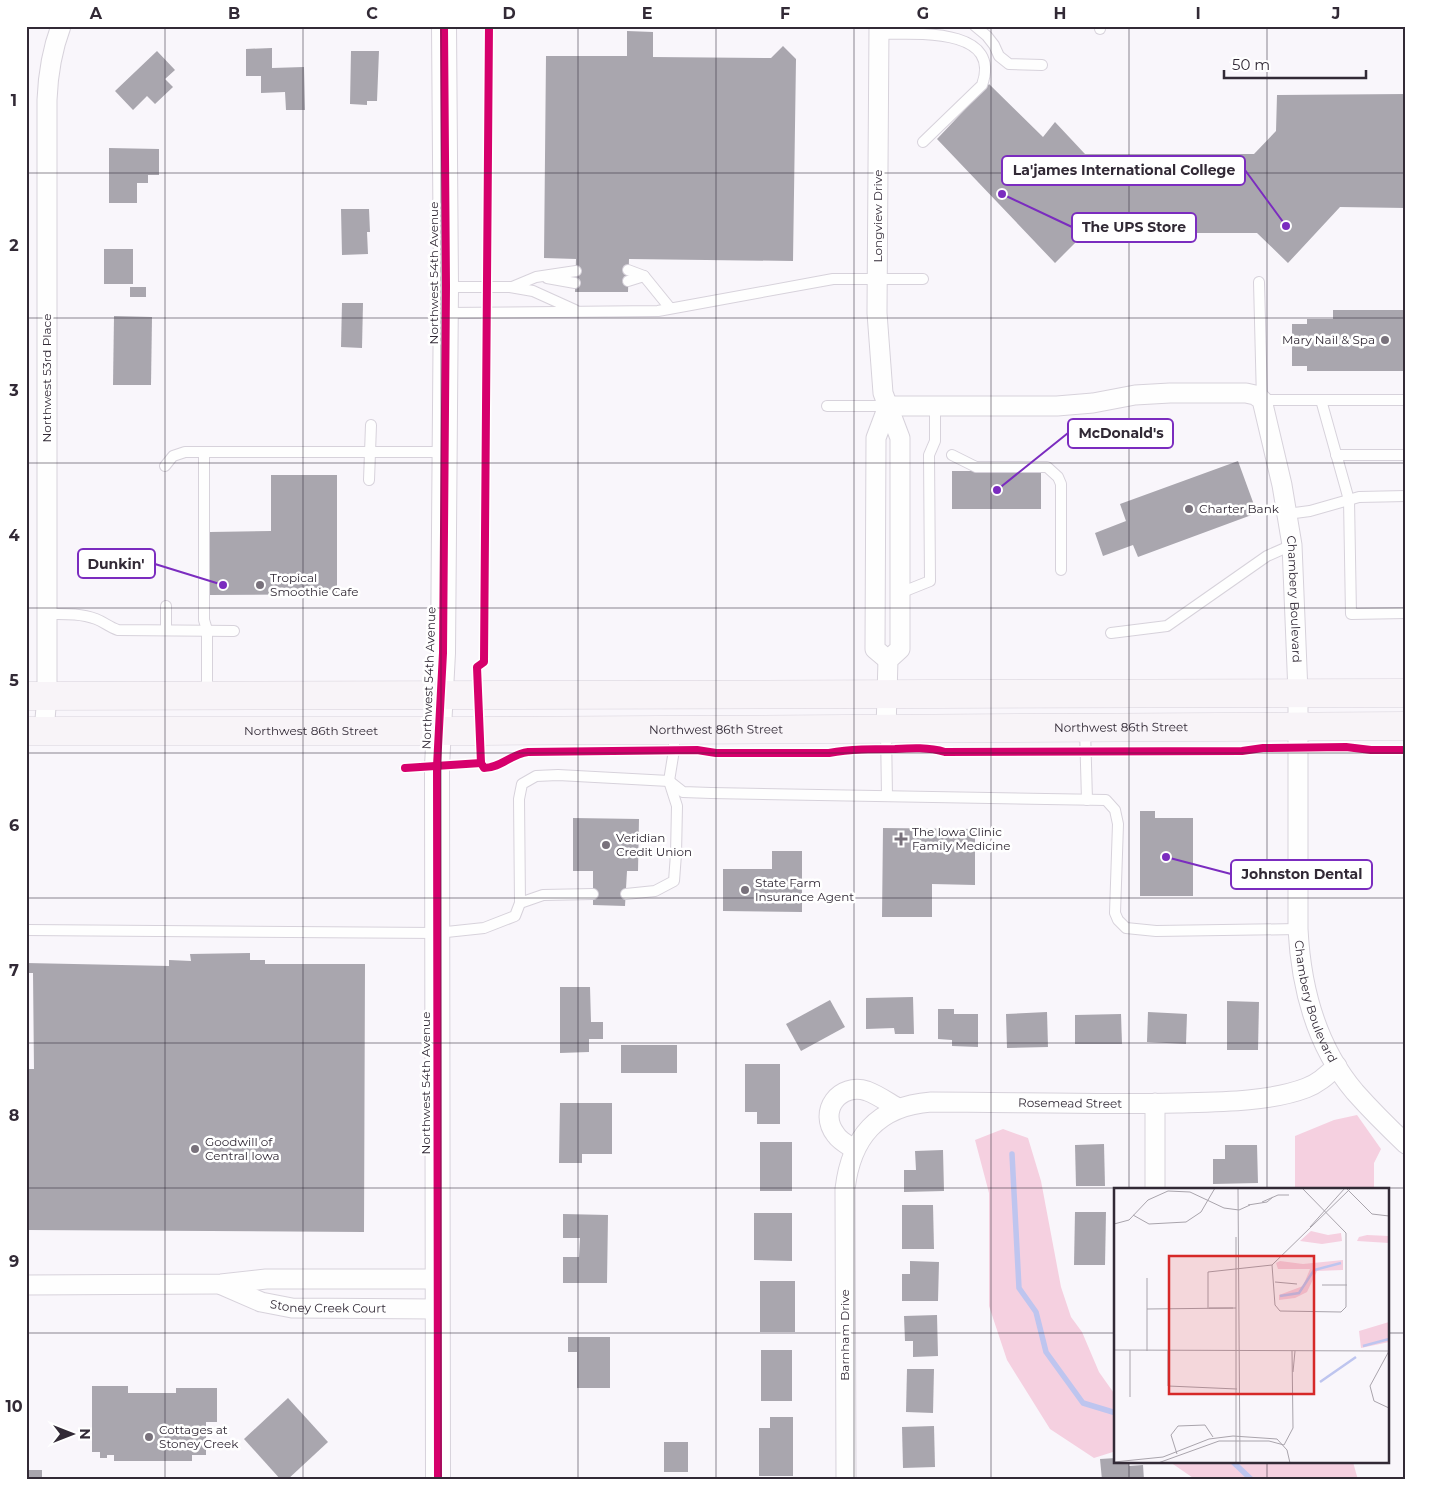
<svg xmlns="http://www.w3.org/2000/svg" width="1432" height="1506" font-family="Montserrat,sans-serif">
  <rect width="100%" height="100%" fill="#f9f6fb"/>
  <g fill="#f5d0e0">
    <polygon points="1357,1115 1381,1149 1374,1163 1374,1190 1295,1190 1295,1136 1334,1120"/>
    <polygon points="1003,1129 1028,1138 1041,1181 1061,1287 1071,1317 1082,1332 1099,1372 1116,1396 1116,1451 1094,1458 1050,1429 1007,1360 989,1306 989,1193 975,1140"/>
    <polygon points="1170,1462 1353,1462 1358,1480 1196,1480"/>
  </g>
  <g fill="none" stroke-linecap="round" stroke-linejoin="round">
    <g stroke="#bec5ef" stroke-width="5.5">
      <polyline points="1012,1154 1019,1288 1036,1312 1046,1352 1083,1403 1116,1413"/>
      <polyline points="1233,1462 1252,1480"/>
    </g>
  </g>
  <g fill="#a9a6ae">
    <polygon points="627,31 653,32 653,57 771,58 783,46 796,59 793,261 629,259 628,292 575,292 576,259 544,258 546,56 627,56"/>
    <polygon points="272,48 272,68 304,67 305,110 286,110 285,92 261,93 261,76 246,76 246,49"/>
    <polygon points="157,51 175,70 165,79 173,87 155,104 147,96 133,110 115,91"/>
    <polygon points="351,51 379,51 377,101 367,101 367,105 350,104"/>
    <polygon points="989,84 1043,137 1055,122 1085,154 1254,154 1276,131 1277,95 1406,94 1406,208 1340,207 1288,263 1257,233 1085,233 1055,263 937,139"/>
    <polygon points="109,148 159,149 159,175 148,175 148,183 137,183 137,203 109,203"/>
    <polygon points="341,209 369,209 370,232 367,232 368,254 342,255"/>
    <rect x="104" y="249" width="29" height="35"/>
    <rect x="130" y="287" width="16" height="10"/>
    <polygon points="342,303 363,303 362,348 341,347"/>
    <polygon points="1333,310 1406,310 1406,371 1307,371 1307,366 1292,366 1292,324 1307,324 1307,319 1333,319"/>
    <polygon points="114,316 152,317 151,385 113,385"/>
    <polygon points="1238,461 1257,513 1138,557 1133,545 1103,556 1095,533 1126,521 1120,504"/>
    <rect x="952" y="471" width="89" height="38"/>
    <polygon points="271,475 337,475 337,594 210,595 210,532 271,531"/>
    <polygon points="1140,811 1155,811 1155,818 1193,818 1193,896 1140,896"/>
    <polygon points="573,818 639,819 638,871 627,871 625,906 593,905 593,871 573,871"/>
    <polygon points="883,828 975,829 975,885 932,884 932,917 882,917"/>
    <polygon points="772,851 802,851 802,912 723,911 723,869 772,869"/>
    <polygon points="250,953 250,960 265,960 265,964 365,964 364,1232 26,1230 26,1069 34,1069 33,973 26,973 26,963 169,966 169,960 191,961 190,954"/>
    <polygon points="560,987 590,987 591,1022 603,1022 603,1039 589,1039 589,1052 560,1053"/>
    <polygon points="913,997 914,1034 895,1034 894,1028 866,1029 866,998"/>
    <polygon points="830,1000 845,1027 801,1051 786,1024"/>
    <polygon points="1227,1001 1259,1002 1258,1050 1227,1050"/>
    <polygon points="938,1009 954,1009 954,1014 978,1014 978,1047 952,1046 952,1040 938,1039"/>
    <polygon points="1047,1012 1048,1047 1007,1048 1006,1014"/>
    <polygon points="1148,1012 1187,1014 1186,1044 1147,1042"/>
    <polygon points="1121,1014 1122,1044 1075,1044 1075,1015"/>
    <rect x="621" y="1045" width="56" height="28"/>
    <polygon points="745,1064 780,1064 780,1124 757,1124 757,1112 745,1112"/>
    <polygon points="560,1103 612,1103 612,1154 582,1154 582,1163 559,1163"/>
    <rect x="760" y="1142" width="32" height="49"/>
    <polygon points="1104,1144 1105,1186 1076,1186 1075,1145"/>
    <polygon points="1225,1145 1257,1145 1258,1183 1213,1184 1213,1159 1225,1159"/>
    <polygon points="943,1150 944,1191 904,1192 904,1170 916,1170 915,1151"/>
    <polygon points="902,1205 933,1205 934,1249 902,1249"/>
    <polygon points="1075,1212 1106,1212 1105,1265 1074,1265"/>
    <polygon points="754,1213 792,1213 792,1261 754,1260"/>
    <polygon points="563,1214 608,1215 607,1283 563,1283 563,1257 579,1257 580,1238 563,1238"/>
    <polygon points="910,1261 939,1262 938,1301 902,1301 902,1274 910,1274"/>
    <rect x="760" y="1281" width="35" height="51"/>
    <polygon points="937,1315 938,1356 913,1357 913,1341 905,1341 904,1316"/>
    <polygon points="568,1337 610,1337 610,1388 577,1388 577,1352 568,1352"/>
    <rect x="761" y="1350" width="31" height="51"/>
    <polygon points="907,1369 934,1369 933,1413 906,1412"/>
    <polygon points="92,1386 128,1386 128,1393 176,1393 176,1388 217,1388 217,1422 206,1422 206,1455 192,1455 192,1461 114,1461 114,1455 107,1455 107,1458 100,1458 100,1452 92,1452"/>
    <polygon points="288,1398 328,1442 287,1480 281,1480 244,1439"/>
    <polygon points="770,1417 793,1417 793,1476 759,1476 759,1428 770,1428"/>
    <polygon points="934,1426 935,1467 903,1468 902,1427"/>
    <rect x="664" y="1442" width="24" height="30"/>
    <polygon points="1116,1458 1116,1462 1129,1462 1129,1466 1143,1465 1144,1480 1102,1480 1100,1459"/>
    <rect x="26" y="1470" width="16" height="10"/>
    <rect x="541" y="1477" width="36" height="3"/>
  </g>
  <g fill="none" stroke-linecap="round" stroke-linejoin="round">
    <g stroke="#d7d2db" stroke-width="12">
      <g id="service">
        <polyline points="975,26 987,36 994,45 999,56 1009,64 1042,65"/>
        <polyline points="1100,29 1100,26"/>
        <path d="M879 34C912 34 1003 26 982 85L923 142"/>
        <polyline points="628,270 644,276 670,308"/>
        <polyline points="547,278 575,283"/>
        <polyline points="628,281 644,276"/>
        <polyline points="1259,282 1262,400 1321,400 1349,500 1351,614 1406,613"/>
        <polyline points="446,287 510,287 533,291 575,310"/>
        <polyline points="512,287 536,277 576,271"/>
        <polyline points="446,313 658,311 833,279 923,279"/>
        <polyline points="1321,400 1406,400"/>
        <polyline points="827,406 888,406"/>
        <polyline points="204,452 204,620 207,630 207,694"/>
        <polyline points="952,455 976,467 1047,467 1058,477 1061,484 1061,570"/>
        <polyline points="1336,455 1406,455"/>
        <polyline points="165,466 173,456 185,452 445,452"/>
        <polyline points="369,480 371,425"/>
        <polyline points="1287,514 1310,511 1359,497 1406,496"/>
        <polyline points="900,593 930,581 929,455 935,441 935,406"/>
        <polyline points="166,606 166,629"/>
        <path d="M47 614C63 614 80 613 96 619 104 622 109 627 118 630L234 631"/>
        <polyline points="1111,633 1167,626 1267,556 1292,545"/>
        <polyline points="1085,729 1087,800"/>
        <polyline points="886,730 887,796"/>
        <polyline points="626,894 655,891 674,881 676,854 677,806 669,781 674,750 674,732"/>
        <polyline points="520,903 543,895 593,894"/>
        <polyline points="26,930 437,933 484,928 515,916 520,903 519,799 522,784 536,776 558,775 669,781 683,792 711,793 1106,800 1115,810 1118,824 1115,913 1118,920 1126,928 1156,931 1298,929"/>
      </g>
    </g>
    <g stroke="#d7d2db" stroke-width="21">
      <g id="minor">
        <polyline points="879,26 877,313 883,393 900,438 900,649 888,660 886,729"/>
        <path id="s1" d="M888 406H1057L1093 403 1135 395 1170 393H1246L1255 395 1262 400 1282 485 1292 545 1298 693V929C1301 987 1316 1046 1355 1092 1371 1110 1388 1127 1406 1144"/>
        <polyline points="888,406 876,438 875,649 888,660"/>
        <path d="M44 731 47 696V100C48 74 52 50 61 26"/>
        <polyline points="1155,1103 1155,1190"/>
        <path d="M854 1149C848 1145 840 1141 836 1135 817 1111 840 1082 867 1091 878 1095 889 1103 898 1108"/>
        <polyline points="26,1285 221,1284 266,1279 438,1279"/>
        <path id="s2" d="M222 1285 261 1302 292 1308 438 1309"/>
        <path id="s3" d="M846 1480 845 1189C851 1138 877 1106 931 1102 1013 1102 1096 1105 1178 1103 1218 1102 1269 1102 1306 1088 1319 1083 1327 1075 1337 1066"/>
      </g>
    </g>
    <g stroke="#d7d2db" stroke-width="26">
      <polyline id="tertiary" points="438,1480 437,766 443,653 446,287 444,26"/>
    </g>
    <g stroke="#d7d2db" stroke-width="29">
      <g id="secondary">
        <polyline points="26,696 1406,693"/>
        <path id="s4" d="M26 731H480L1406 726"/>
      </g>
    </g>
    <use href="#service" stroke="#fefefe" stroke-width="10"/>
    <use href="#minor" stroke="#fefefe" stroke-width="19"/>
    <use href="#tertiary" stroke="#fefefe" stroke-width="24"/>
    <use href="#secondary" stroke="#f8f4f8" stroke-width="28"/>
    <g stroke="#fff" stroke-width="11">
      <g id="cycleway">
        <path d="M489 26 484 662 477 667 481 763 484 768C501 768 511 754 528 752L697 750 716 753H829C851 749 872 749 895 749 911 748 929 747 945 752L1242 751 1263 748 1346 747 1371 750H1406"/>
        <polyline points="405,768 481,763"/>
        <polyline points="438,1480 437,766 443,653 446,287 444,26"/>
      </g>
    </g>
    <use href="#cycleway" stroke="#d6006c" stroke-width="8"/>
  </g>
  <path fill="none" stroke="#322a36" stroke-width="1" stroke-opacity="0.55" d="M165 26V1480M303 26V1480M441 26V1480M578 26V1480M716 26V1480M854 26V1480M991 26V1480M1129 26V1190M1267 26V1190M26 173H1406M26 318H1406M26 463H1406M26 608H1406M26 753H1406M26 898H1406M26 1043H1406M26 1188H1406M26 1333H1116M1388 1333H1406M1129 1462V1480M1267 1462V1480"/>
  <g fill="#78717b" stroke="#fff" stroke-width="2">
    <circle cx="1385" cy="340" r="5"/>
    <circle cx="1189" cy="509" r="5"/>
    <circle cx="260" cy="585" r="5"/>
    <path d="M898.5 831.5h5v5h5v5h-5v5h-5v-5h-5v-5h5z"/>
    <circle cx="606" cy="845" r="5"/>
    <circle cx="745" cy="890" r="5"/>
    <circle cx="195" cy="1149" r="5"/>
    <circle cx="149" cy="1437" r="5"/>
  </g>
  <g text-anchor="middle" stroke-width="5" stroke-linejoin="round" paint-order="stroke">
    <g font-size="12" fill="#322a36" stroke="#fff">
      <text transform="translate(878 216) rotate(-90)" y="4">Longview Drive</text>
      <text transform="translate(434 273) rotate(-90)" y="4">Northwest 54th Avenue</text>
      <text transform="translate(47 378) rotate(-90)" y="4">Northwest 53rd Place</text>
      <text dy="4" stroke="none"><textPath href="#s1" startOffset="579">Chambery Boulevard</textPath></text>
      <text transform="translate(429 678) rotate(-88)" y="4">Northwest 54th Avenue</text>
      <text dy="4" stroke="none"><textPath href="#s4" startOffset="1095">Northwest 86th Street</textPath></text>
      <text dy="4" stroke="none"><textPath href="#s4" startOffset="690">Northwest 86th Street</textPath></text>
      <text dy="4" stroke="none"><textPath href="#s4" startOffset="285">Northwest 86th Street</textPath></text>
      <text dy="4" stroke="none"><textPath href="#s1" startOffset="984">Chambery Boulevard</textPath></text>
      <text transform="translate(426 1083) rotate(-90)" y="4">Northwest 54th Avenue</text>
      <text dy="4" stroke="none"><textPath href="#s3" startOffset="565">Rosemead Street</textPath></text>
      <text dy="4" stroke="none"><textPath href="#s2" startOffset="110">Stoney Creek Court</textPath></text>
      <text transform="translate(845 1335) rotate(-90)" y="4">Barnham Drive</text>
    </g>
    <g font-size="12" fill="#322a36" stroke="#fff" text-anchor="start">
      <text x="1375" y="344" text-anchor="end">Mary Nail &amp; Spa</text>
      <text x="1199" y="513">Charter Bank</text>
      <text x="270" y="582">Tropical<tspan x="270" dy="14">Smoothie Cafe</tspan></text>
      <text x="912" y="836">The Iowa Clinic<tspan x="912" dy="14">Family Medicine</tspan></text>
      <text x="616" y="842">Veridian<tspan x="616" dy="14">Credit Union</tspan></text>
      <text x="755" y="887">State Farm<tspan x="755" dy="14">Insurance Agent</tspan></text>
      <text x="205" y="1146">Goodwill of<tspan x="205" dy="14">Central Iowa</tspan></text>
      <text x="159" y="1434">Cottages at<tspan x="159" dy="14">Stoney Creek</tspan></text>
    </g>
  </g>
  <g transform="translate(1114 1188)">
    <rect width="275" height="275" fill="#f9f6fb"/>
    <path d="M197 43 214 47 227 45 228 53 208 56 186 53ZM253 47 275 48V55L243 53 245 49ZM229 72V82L203 83 193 104 181 110 165 112V107L189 98 196 81H164L162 75 166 73 189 76ZM275 134V154L247 160 245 143Z" fill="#f5d0e0"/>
    <path fill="none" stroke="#bec5ef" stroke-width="2.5" d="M166 108 185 105 200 82 227 75M249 158 275 151M206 194 242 169"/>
    <path fill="none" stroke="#a9a4ac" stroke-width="1" d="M124 0 126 275M232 0 258 26 275 28M148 14 164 7H175M134 17 153 14 159 9M19 27 35 36 72 34 87 24 101 0M0 36 15 32 34 12 54 3 76 4 110 20 125 22 136 17M196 39 231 0M122 49V275M158 77 161 117 166 123 227 124 232 119V45L188 0M33 90V163M161 94 183 96M208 97H233M94 120V84L158 77 237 0M95 120H119M33 121 122 120M0 162 275 163M54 163V198L123 201M275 163 256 198 260 213 275 220M179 184 181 163M16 209V162M170 257 179 240 178 163M63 266 57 247 64 238 91 237 99 249M0 274 49 269 95 251 119 248 163 251 173 262 176 275M44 275 105 253H155L170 257"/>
    <path fill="#d62828" fill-opacity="0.15" stroke="#d62828" stroke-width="2.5" d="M55 68H200V206H55Z"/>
    <rect width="275" height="275" fill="none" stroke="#322a36" stroke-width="2.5"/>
  </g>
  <path fill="none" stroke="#7b2cbf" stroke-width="2" d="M1286 226L1245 170M1002 194L1072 227M997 490L1068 433M223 585L155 564M1166 857L1231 874"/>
  <g fill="#7b2cbf" stroke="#fff" stroke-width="2">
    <circle cx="1286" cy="226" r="5"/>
    <circle cx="1002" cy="194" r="5"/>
    <circle cx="997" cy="490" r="5"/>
    <circle cx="223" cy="585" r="5"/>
    <circle cx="1166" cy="857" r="5"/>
  </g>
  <g fill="#fff" stroke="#7b2cbf" stroke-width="2">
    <rect x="1002" y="156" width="243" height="29" rx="5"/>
    <rect x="1072" y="213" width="124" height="29" rx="5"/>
    <rect x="1068" y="419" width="105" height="29" rx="5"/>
    <rect x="78" y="549" width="77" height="29" rx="5"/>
    <rect x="1231" y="860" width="141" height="29" rx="5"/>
  </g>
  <g font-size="14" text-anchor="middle" font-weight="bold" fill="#322a36">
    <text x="1124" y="175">La'james International College</text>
    <text x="1134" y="232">The UPS Store</text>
    <text x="1121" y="438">McDonald's</text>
    <text x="116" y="569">Dunkin'</text>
    <text x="1302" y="879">Johnston Dental</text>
  </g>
  <rect width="1432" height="1506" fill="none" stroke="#ffffff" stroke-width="55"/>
  <g transform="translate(72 1434) rotate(90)" stroke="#ffffff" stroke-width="4" paint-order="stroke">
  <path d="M0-4L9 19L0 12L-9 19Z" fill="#322a36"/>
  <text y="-8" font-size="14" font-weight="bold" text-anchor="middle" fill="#322a36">N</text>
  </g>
  <path d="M1224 70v8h142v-8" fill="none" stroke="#322a36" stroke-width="2.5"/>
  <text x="1232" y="70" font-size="15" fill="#322a36" stroke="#ffffff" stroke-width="4" paint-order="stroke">50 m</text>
  <rect x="28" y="28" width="1376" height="1450" fill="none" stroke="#322a36" stroke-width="2"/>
  <g font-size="16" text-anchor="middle" font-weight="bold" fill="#322a36">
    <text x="96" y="19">A</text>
    <text x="234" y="19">B</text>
    <text x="372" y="19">C</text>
    <text x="509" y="19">D</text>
    <text x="647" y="19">E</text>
    <text x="785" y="19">F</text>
    <text x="923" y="19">G</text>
    <text x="1060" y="19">H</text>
    <text x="1198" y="19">I</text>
    <text x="1336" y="19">J</text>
    <text x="14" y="106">1</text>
    <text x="14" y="251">2</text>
    <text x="14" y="396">3</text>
    <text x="14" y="541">4</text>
    <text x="14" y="686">5</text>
    <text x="14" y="831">6</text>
    <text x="14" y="976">7</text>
    <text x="14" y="1121">8</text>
    <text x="14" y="1267">9</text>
    <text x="14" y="1412">10</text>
  </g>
</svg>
